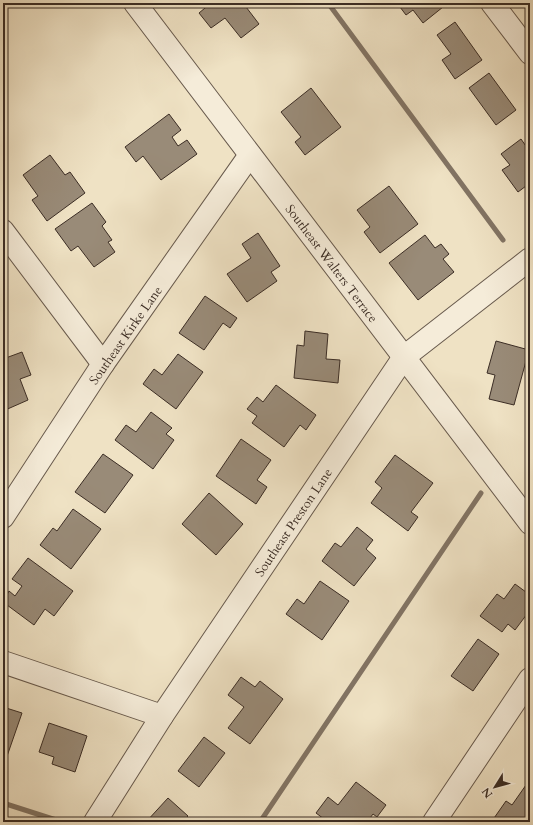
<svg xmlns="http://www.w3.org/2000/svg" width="533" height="825" font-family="Cardo,serif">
  <rect width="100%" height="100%" fill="#efe2c4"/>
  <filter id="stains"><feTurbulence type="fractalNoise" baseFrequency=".005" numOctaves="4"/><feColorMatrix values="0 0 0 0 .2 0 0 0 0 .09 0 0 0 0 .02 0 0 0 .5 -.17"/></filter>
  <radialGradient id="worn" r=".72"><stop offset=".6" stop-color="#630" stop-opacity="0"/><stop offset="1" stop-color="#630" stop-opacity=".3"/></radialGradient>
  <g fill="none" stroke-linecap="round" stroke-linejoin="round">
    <g stroke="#827464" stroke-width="5">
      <polyline points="328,3 503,240"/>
      <polyline points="3,803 56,820"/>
      <polyline points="260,822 481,493"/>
    </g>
  </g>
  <g fill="#998b78" stroke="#3b2d25">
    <polygon points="211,3 243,3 259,24 241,38 225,18 211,28 199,13"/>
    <polygon points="397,3 440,3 443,7 423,23 413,10 406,15"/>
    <polygon points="455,22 482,60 455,79 442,60 451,54 437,35"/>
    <polygon points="489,73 516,110 496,125 469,88"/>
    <polygon points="311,88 341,127 305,155 295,142 301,137 281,112"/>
    <polygon points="169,114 181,130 172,137 178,146 187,140 197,154 161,180 143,156 136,162 125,147"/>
    <polygon points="521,139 530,152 530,191 526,186 518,192 502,170 510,165 501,154"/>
    <polygon points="50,155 65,175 70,172 85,193 47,221 32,200 38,196 23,175"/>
    <polygon points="389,186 418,224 380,253 364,232 370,227 357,210"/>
    <polygon points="92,203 106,222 102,226 112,240 108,242 115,252 94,267 78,246 71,251 55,229"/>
    <polygon points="258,233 280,266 271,272 277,281 247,302 227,274 251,258 242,244"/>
    <polygon points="425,235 435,248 441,244 449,254 443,259 454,272 418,300 389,263"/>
    <polygon points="205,296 237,318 230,328 223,323 204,350 179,333"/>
    <polygon points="305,331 328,334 326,359 340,360 338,383 294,378 297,345 304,346"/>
    <polygon points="496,341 529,350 514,405 489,399 495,375 487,373"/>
    <polygon points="22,352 31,375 20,379 28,400 3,411 3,359"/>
    <polygon points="178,354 203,372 176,409 143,384 154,369 162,375"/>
    <polygon points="276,385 316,415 306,430 300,425 284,447 252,423 257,416 247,409 257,397 263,402"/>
    <polygon points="151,412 172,428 166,434 174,440 153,469 115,440 126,425 136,432"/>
    <polygon points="241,439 271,460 257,480 267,487 256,504 216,476"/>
    <polygon points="103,454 133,475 105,513 75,492"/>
    <polygon points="395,455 433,483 411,512 418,517 408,531 371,503 382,488 375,482"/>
    <polygon points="209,493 243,524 216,555 182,524"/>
    <polygon points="73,509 101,529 71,569 40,545 53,528 57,531"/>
    <polygon points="357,527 373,540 366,549 376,558 354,586 322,561 335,543 341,547"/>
    <polygon points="28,558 73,591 54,616 45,609 34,625 3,602 9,591 15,596 22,586 12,579"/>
    <polygon points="320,581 349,601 322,640 286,614 297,599 304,604"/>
    <polygon points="515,584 530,595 530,610 515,630 508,624 502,632 480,616 497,594 504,599"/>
    <polygon points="478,639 499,654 473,691 451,676"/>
    <polygon points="241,677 255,687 260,681 283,699 250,744 228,728 244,707 228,695"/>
    <polygon points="3,707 22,713 5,762 3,762"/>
    <polygon points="49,723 87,736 75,772 52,764 54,757 39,752"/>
    <polygon points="204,737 225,753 199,787 178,771"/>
    <polygon points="356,782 386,805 377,817 373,814 367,822 328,822 316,813 328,797 338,805"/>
    <polygon points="526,785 530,787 530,822 492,821 506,801 512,805"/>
    <polygon points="168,798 188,816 182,822 146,822"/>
  </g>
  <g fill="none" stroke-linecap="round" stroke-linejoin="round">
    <g stroke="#685a4d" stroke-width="24">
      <g id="minor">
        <polyline points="135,3 530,523"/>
        <polyline points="492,3 530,53"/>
        <polyline points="3,231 103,364"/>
        <polyline points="3,517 103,364 250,155"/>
        <polyline points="3,662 162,716"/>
        <polyline points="95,822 162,716 404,357 530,259"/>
        <polyline points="434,822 530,679"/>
      </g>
    </g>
    <use href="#minor" stroke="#f5ecd9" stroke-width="22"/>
  </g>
  <g text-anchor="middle" stroke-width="3.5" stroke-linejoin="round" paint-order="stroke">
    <g font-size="13" fill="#3b2d25" stroke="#f5ecd9">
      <text transform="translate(332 263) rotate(53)" y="5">Southeast Walters Terrace</text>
      <text transform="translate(125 335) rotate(-55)" y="5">Southeast Kirke Lane</text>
      <text transform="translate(293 522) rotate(-56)" y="5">Southeast Preston Lane</text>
    </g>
  </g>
  <rect width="533" height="825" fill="none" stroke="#efe2c4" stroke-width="16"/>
  <rect x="4" y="4" width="525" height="817" fill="none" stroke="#3b2d25" stroke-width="2"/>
  <rect x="8" y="8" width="517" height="809" fill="none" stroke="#3b2d25"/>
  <g transform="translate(495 787) rotate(233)" stroke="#f5ecd9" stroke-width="3" paint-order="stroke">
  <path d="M0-3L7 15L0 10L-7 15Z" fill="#3b2d25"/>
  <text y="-6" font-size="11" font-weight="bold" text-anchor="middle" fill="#3b2d25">N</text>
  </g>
  <rect width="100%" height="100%" filter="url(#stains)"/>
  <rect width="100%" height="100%" fill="url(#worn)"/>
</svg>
